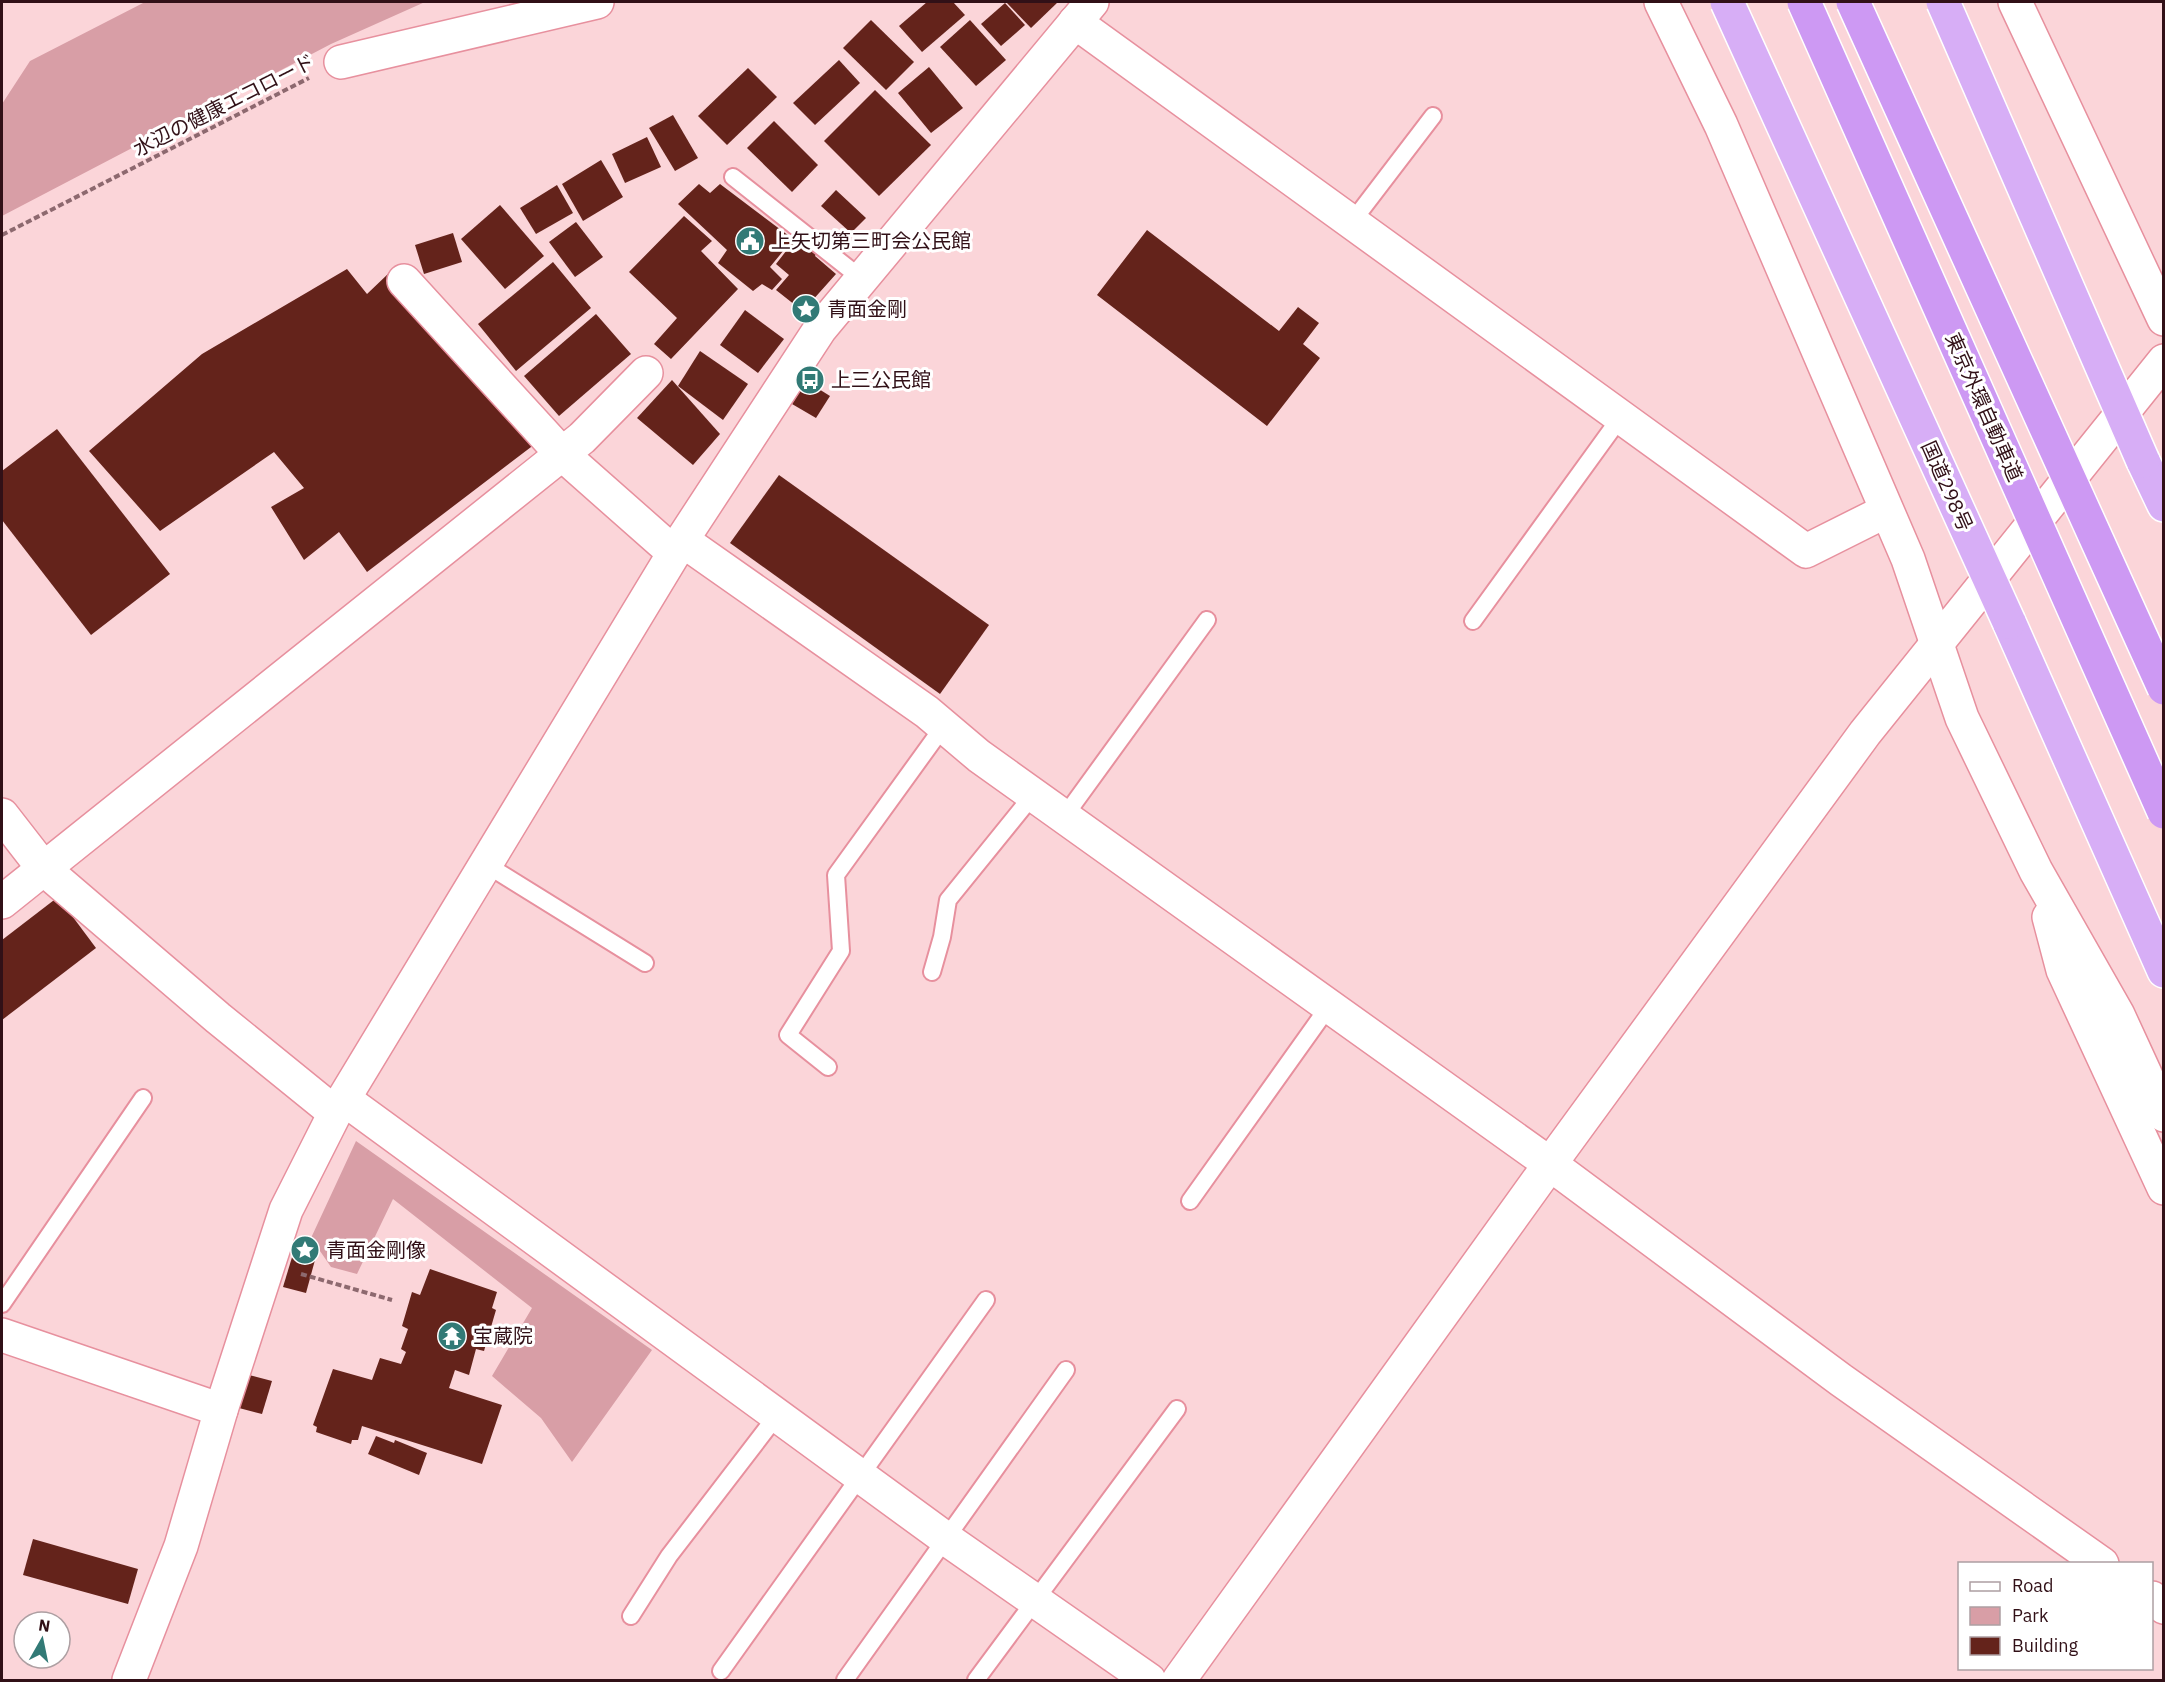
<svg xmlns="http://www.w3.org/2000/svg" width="2165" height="1682" font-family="'IBM Plex Sans','Noto Sans JP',sans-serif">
  <rect width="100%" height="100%" fill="#fbd5d9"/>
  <g fill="#d89ea6">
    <polygon points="145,2 425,2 331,44 2,216 2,104 30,61"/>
    <polygon points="356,1141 652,1350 572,1462 541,1418 492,1376 532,1308 393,1199 357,1274 331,1267 311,1238"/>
  </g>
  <g fill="#64231b">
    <polygon points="927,2 953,2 965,15 922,52 899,26"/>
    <polygon points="1006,2 1058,2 1031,28"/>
    <polygon points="1005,3 1025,25 1001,46 981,24"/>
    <polygon points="871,20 914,62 886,90 843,48"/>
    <polygon points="970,20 1006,60 976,86 940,47"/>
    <polygon points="839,60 860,83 815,125 793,103"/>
    <polygon points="929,67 963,108 931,133 898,93"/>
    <polygon points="748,68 777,97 727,145 698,116"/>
    <polygon points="875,90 931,145 879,196 824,141"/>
    <polygon points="673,115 698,158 675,171 649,128"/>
    <polygon points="774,121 818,165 792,192 747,148"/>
    <polygon points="647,137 661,167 625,183 612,154"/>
    <polygon points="601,160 623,197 583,221 562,184"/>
    <polygon points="699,184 710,193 720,184 793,239 770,267 782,279 772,290 762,284 753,291 718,263 727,250 678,204"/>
    <polygon points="557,185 573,213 536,234 520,208"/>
    <polygon points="836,190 866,218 851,233 821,206"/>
    <polygon points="500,205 544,256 505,289 461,239"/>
    <polygon points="684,216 712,241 701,251 738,289 671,359 654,344 677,318 629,272"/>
    <polygon points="576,222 603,257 575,277 549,242"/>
    <polygon points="1147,230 1279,331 1298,307 1319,323 1303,344 1320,358 1267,426 1097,295"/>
    <polygon points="453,233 462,262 424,274 415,245"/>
    <polygon points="797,237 817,252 815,256 836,274 811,302 807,301 800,309 776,290 789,275 776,264"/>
    <polygon points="553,262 591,308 516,371 478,324"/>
    <polygon points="347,269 367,294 389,273 535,444 367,572 339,532 304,560 271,507 304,488 274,452 160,531 89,451 202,354"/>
    <polygon points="745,310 784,339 758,373 720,345"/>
    <polygon points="596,314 631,354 559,416 524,376"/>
    <polygon points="700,351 748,384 723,420 678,386"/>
    <polygon points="672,380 720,434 693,465 637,418"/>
    <polygon points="806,381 830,396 816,418 792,404"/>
    <polygon points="57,429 170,574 91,635 2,520 2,471"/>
    <polygon points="779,475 989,625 940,694 730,543"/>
    <polygon points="58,897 96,948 2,1020 2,940"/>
    <polygon points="293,1254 315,1260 306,1293 283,1287"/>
    <polygon points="430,1269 497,1292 492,1308 496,1310 484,1351 476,1349 469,1375 455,1370 449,1388 502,1405 482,1464 362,1426 358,1440 352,1440 351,1444 316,1432 317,1427 313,1425 333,1369 372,1380 380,1358 401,1364 406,1352 401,1349 408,1329 402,1326 412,1292 420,1295"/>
    <polygon points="249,1375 272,1381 262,1414 239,1408"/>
    <polygon points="376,1436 394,1443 395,1440 427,1453 419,1475 368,1454"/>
    <polygon points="33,1539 138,1569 128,1604 23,1575"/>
  </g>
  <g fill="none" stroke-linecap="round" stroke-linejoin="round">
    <g stroke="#e7909e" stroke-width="20">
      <g id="service">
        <polyline points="733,177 862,279"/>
        <polyline points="1352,222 1433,116"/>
        <polyline points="1473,621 1620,418"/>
        <polyline points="1064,817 1207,620"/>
        <polyline points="487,865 645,963"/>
        <polyline points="932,972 942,937 948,900 1033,795"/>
        <polyline points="828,1067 788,1035 841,951 836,875 943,727"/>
        <polyline points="1190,1201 1329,1006"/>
        <polyline points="2,1304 143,1098"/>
        <polyline points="631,1616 669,1556 778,1414"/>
        <polyline points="721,1671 986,1300"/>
        <polyline points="845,1680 1066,1370"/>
        <polyline points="976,1680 1177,1409"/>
      </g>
    </g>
    <g stroke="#e7909e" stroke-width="36">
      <g id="minor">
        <polyline points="1661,2 1721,125 1908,559 1962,718 2036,871 2118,1015 2164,1115"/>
        <polyline points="2015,2 2164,319"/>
        <polyline points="1075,22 1806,551 1886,511"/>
        <polyline points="341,62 597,2"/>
        <polyline points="404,281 562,454 674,553"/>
        <polyline points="682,540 927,712 979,756 1550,1164 1841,1380 2102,1564"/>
        <polyline points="2,815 44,869 218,1018 335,1113"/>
        <polyline points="2,902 582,438 646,373"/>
        <polyline points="2049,917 2063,970 2164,1188"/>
        <polyline points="344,1099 945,1538 1149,1680"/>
        <polyline points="2,1335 221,1410"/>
        <polyline points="2152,1598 2164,1607"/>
        <polyline points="129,1680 181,1546 221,1410 286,1210 335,1113 682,540 820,329 1092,2"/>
        <polyline points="1179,1680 1550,1164 1865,733 2164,361"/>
      </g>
    </g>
    <g stroke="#fff" stroke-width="36">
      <g id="trunk">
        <polyline points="2143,461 2164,505"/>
        <polyline points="2009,622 2164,971"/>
      </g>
    </g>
    <g stroke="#8d696f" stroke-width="4" stroke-dasharray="6 3" stroke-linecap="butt">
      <polyline points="2,235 309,78"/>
      <polyline points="301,1274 392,1300"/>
    </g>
    <use href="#service" stroke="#fff" stroke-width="16"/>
    <use href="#minor" stroke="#fff" stroke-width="33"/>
    <use href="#trunk" stroke="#d7aef6" stroke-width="33"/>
    <g stroke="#fff" stroke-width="36" stroke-linecap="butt">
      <g id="trunk-bridge">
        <polyline points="1727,2 2009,622"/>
        <polyline points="1943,2 2143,461"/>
      </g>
    </g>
    <g stroke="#fff" stroke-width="36" stroke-linecap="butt">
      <g id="motorway-bridge">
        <polyline points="1804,2 2164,812"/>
        <polyline points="1853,2 2164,688"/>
      </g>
    </g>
    <use href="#trunk-bridge" stroke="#d7aef6" stroke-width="33"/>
    <use href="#motorway-bridge" stroke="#cd99f3" stroke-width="33"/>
  </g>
  <defs>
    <g id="civic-disc" transform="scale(1.5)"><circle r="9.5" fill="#327a76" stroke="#fff"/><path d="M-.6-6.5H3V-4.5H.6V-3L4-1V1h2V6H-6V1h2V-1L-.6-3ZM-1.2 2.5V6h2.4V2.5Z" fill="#fff"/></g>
    <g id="sight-disc" transform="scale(1.5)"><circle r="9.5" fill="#327a76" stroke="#fff"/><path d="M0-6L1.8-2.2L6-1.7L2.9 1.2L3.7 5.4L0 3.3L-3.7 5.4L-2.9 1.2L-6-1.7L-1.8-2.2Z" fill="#fff"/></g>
    <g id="bus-disc" transform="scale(1.5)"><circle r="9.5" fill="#327a76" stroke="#fff"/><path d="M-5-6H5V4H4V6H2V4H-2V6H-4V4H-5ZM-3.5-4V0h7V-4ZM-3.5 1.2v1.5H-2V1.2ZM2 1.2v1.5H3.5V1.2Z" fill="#fff"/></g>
    <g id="temple-disc" transform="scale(1.5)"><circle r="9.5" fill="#327a76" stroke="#fff"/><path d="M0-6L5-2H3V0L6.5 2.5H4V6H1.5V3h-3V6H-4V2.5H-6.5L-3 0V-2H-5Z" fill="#fff"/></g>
  </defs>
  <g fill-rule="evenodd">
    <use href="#civic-disc" x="750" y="241"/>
    <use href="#sight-disc" x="806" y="309"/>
    <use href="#bus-disc" x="810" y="380"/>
    <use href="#sight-disc" x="305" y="1250"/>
    <use href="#temple-disc" x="452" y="1336"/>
  </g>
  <g text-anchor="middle" stroke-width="6" stroke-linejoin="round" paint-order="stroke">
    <g font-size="20" fill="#311017" stroke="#fff">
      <text transform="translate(224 105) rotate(-27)" y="7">水辺の健康エコロード</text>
      <text transform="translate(1984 407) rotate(66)" y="7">東京外環自動車道</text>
      <text transform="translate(1947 486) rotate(66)" y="7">国道298号</text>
    </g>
    <g font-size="20" fill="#311017" stroke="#fff" text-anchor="start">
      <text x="771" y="248">上矢切第三町会公民館</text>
      <text x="827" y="316">青面金剛</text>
      <text x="831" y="387">上三公民館</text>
      <text x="326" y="1257">青面金剛像</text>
      <text x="473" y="1343">宝蔵院</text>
    </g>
  </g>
  <rect width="2165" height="1682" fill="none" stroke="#311017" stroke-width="6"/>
  <rect x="1958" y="1562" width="195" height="108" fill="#ffffff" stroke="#ad9fa2" stroke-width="1.5"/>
  <rect x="1970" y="1582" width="30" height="9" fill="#ffffff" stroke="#ad9fa2" stroke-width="1.5"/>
  <text x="2012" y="1592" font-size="18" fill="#311017">Road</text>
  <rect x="1970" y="1607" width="30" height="18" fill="#d89ea6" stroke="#ad9fa2" stroke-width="1.5"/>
  <text x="2012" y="1622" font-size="18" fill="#311017">Park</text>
  <rect x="1970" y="1637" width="30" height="18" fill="#64231b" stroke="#ad9fa2" stroke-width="1.5"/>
  <text x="2012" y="1652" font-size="18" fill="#311017">Building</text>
  <g transform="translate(42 1640) rotate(9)"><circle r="28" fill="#ffffff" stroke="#ad9fa2" stroke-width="1.5"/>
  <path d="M0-4.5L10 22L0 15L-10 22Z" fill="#327a76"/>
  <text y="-9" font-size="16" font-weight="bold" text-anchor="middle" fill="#311017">N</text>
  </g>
</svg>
